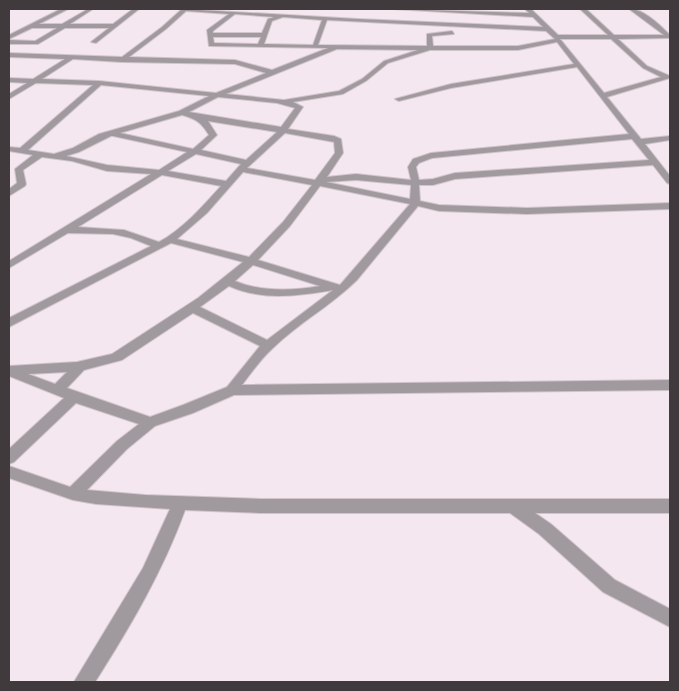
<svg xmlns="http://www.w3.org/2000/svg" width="679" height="691" font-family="'PT Sans Narrow',sans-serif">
  <rect width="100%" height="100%" fill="#f5e7ef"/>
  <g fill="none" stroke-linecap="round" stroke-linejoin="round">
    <g stroke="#d1c4cb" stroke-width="2">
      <g id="minor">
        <polygon points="61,9 68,9 39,24 62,24 88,9 93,9 70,24 113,24 133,9 139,9 96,43 91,42 109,28 65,28 38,44 9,44 9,40 35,41 57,28 32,28 9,39 9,35"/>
        <path d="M182 9 358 19 543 27 533 17 392 9 529 13 525 9H531L558 35H608L580 9H586L614 35H664L629 9C643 8 661 26 670 35V38L618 39 647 66 670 76V78L607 97 641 139 670 136V140L645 144 670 176V184L667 183 653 165 455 179 433 185H419L420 201 439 205 527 208 670 203V209L527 214 439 211 418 206 357 280C331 306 298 323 272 349 260 360 252 372 242 385L670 380V390L234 395 193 413 155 426 127 449 87 490 145 495 261 499H670V513H535L551 524 615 580 670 609V627L603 592 539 534 510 513H261L185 510C163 571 130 627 95 682H74L143 568 170 509 96 504 73 500 9 478V466L70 487 117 441 139 424 76 403 14 462 9 464V449L64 398 9 376V366L77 362 112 354 198 298 243 262 171 243 9 327V318L151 246 131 238 113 234 68 233 9 268V261L151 174 107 171 72 161 42 157 23 170 26 184 25 186 9 196V189L17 183 15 169 33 155 9 151V147L20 148 93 85 36 83 9 99V94L27 83 9 82V78L33 79 65 59 9 57V53L122 57 162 27ZM186 11 229 14 207 30 209 46 328 48 272 70 235 60 129 57 166 29ZM235 14 274 17 268 19 262 33H213V31ZM283 17 322 20 313 45 264 44 272 21ZM327 20 546 31 555 39 518 46H433L432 36 454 34 452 31 427 34V46L318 45ZM213 37H261L258 44 214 43ZM560 39H611L643 68 661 77 604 93ZM557 42 574 64 451 84 395 99 399 101 451 88 577 67 629 134 431 153 413 159 408 167 411 180 356 174 327 177 343 153 341 139 334 136 288 129 303 107 293 102 343 94 366 81 388 63 430 50H518ZM337 49 418 50 384 61 362 79 339 91 284 100 226 94ZM73 59 121 62 235 64 266 73 216 93 99 81 42 79ZM101 85 209 96 179 111 99 134 73 148 54 154 28 150ZM218 97 277 103 295 108 281 127 189 112ZM182 115C196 119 201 122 209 135L193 149 120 133ZM208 121 277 132 246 160 201 150 217 135ZM285 133 334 142 335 153 315 180 247 168ZM111 136H113L187 152 159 170 107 165 66 156 79 152ZM632 139 649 160 455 173 433 179 419 180 416 167 419 163 432 158ZM196 154 241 164 226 181 168 171ZM243 172 312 185 283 222 249 257 177 239 207 213ZM162 175 221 186C203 206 183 229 159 242L124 230 78 227ZM356 180 411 185 410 199 326 182ZM320 186 410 204 340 285 258 260 290 226ZM253 265 320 286C292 291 261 292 235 281ZM229 286C262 301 299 296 333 290L267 340 200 307ZM193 313 260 346 227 387 183 405 150 417 67 388 84 370 122 360ZM67 372 55 384 28 374Z"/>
      </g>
    </g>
    <use href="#minor" fill="#a0999d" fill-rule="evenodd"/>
  </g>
  <rect width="679" height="691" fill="none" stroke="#403a3d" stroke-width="20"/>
</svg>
